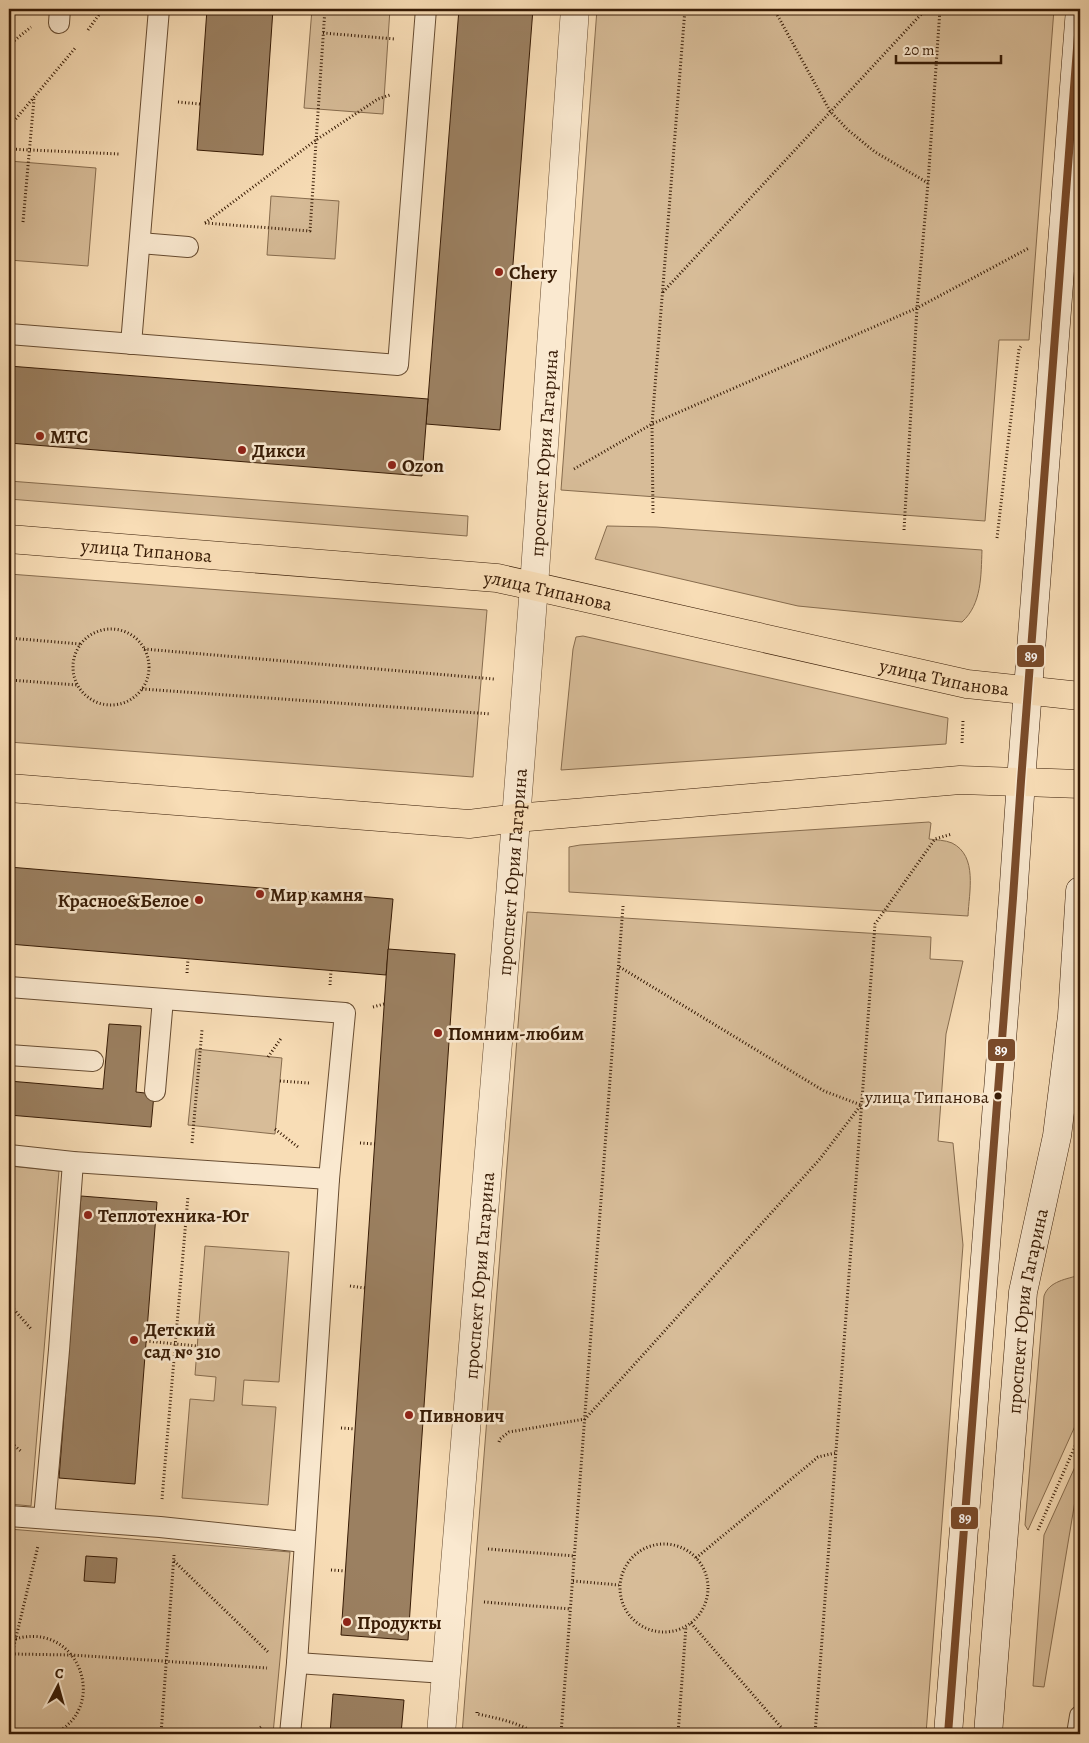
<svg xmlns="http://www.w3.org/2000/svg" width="1089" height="1743" font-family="Alegreya,serif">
  <rect width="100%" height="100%" fill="#f8ddb6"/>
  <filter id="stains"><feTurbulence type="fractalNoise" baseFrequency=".004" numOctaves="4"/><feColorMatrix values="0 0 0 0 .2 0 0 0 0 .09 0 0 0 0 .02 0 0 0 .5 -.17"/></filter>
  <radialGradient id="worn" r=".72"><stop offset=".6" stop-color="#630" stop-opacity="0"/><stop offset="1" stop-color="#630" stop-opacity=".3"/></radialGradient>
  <g fill="#d7bc98" stroke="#876c4e">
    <polygon points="312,9 390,9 383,114 304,108"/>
    <polygon points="597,9 1054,9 1029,340 999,340 985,521 561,490"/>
    <polygon points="9,161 96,168 88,266 9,260"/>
    <polygon points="271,196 339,201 335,259 267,255"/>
    <polygon points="9,481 468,516 467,536 9,499"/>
    <path d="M607 526 656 527 982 550C981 575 982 604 962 622L798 606 595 559Z"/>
    <polygon points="9,574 487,610 473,777 9,742"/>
    <polygon points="583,636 948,718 946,744 561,770 573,649 576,637"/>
    <path d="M929 822 931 823 929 839C936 840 945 840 952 843 978 856 969 892 968 916L569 892V847L580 845Z"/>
    <polygon points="527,912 931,937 930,959 963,961 946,1034 938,1141 953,1143 963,1245 926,1734 462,1734"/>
    <polygon points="196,1049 282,1058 275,1134 188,1125"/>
    <polygon points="9,1166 59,1171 31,1506 9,1504"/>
    <polygon points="205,1246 289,1252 279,1382 244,1380 242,1405 276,1407 268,1505 182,1498 190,1399 214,1401 216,1377 195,1375"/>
    <path d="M1080 1275V1415L1028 1530 1025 1525 1044 1296C1049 1281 1067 1279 1080 1275Z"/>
    <polygon points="1079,1458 1080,1459 1080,1471 1044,1687 1033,1686 1044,1535"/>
    <polygon points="9,1529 290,1552 273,1734 9,1734"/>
  </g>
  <g fill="#9b8061" stroke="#371b05">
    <polygon points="207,9 273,9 263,155 197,150"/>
    <polygon points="459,9 533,9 500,430 426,424"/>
    <polygon points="9,366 428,399 422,476 9,443"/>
    <polygon points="9,867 393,899 386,975 9,944"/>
    <polygon points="388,949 455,954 408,1640 341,1635"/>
    <polygon points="109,1024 141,1026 136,1092 154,1094 151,1127 9,1115 9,1081 103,1089"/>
    <polygon points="81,1196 157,1202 135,1484 59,1478"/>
    <polygon points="86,1556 117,1558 115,1583 84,1581"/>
    <polygon points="333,1694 404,1700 401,1734 330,1734"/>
  </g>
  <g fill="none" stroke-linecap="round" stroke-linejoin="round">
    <g stroke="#674c31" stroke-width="22">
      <g id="service">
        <polyline points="59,23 60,9"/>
        <polyline points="140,243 188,247"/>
        <polyline points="9,334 398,365 426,9"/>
        <polyline points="131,344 159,9"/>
        <polyline points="9,987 345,1013 329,1179 297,1663 290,1734"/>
        <polyline points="9,1055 93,1061"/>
        <polyline points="155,1091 163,999"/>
        <polyline points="9,1155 73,1162 329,1179"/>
        <polyline points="9,1516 160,1527 304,1542"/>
        <polyline points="44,1518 59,1350 73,1162"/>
        <polyline points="297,1663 445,1673"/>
        <polyline points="1077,1734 1080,1716"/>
      </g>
    </g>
    <g stroke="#674c31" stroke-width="29">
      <g id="minor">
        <path id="s1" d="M441 1734 510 897 534 586 575 9"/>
      </g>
    </g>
    <g stroke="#371b05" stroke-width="29">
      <g id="secondary">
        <polyline points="948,1734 1013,898 1021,781 1080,9"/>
        <path id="s2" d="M988 1734 1023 1292 1057 1136 1072 1016 1080 891"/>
      </g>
    </g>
    <g stroke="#371b05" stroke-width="29">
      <g id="primary">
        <path id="s3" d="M9 539 497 578 967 684 1080 696"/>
        <polyline points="9,788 469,824 516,818 960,780 1080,784"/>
      </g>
    </g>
    <g stroke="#371b05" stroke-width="3" stroke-dasharray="1 2.5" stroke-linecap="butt">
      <polyline points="774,9 830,111 848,130 875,152 928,183"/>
      <polyline points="88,30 103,9"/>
      <polyline points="323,33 395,39"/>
      <polyline points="9,45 31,27"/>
      <polyline points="178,102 200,104"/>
      <polyline points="9,127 76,47"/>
      <polyline points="9,149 119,154"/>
      <polyline points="23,222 34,99"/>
      <polyline points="205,223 310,231 325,9"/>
      <polyline points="205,223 316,140 378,99 390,95"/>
      <polyline points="663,292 926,9"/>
      <polyline points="574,469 652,424 917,308 1029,248"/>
      <polyline points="653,513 652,424 685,9"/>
      <polyline points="904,530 917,308 928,183 940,9"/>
      <polyline points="997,538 1019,349 1021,346"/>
      <circle cx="111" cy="667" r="38"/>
      <polyline points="9,638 80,644"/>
      <polyline points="144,649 494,679"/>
      <polyline points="9,680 77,685"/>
      <polyline points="142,689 491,714"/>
      <polyline points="962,743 963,721"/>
      <polyline points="187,973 188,959"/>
      <polyline points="330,985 331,971"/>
      <polyline points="373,1007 384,1004"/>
      <polyline points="268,1057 282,1037"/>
      <polyline points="280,1081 309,1083"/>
      <polyline points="275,1129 298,1147"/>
      <polyline points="192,1143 202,1030"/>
      <polyline points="360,1143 375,1144"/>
      <polyline points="350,1286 365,1288"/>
      <polyline points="9,1304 32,1330"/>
      <polyline points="9,1311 10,1318 9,1333"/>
      <polyline points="146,1341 197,1346"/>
      <polyline points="341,1428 355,1429"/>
      <polyline points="9,1441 22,1452"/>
      <polyline points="499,1442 500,1439 509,1432 585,1419 819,1160 861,1105 824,1091 618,966"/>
      <polyline points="162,1499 188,1196"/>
      <polyline points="1038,1530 1080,1435"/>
      <circle cx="664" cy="1588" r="44"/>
      <polyline points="488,1549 574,1556"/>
      <polyline points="696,1558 818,1457 835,1453"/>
      <polyline points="174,1561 268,1652"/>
      <polyline points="331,1570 345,1571"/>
      <polyline points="573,1581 619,1585"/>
      <polyline points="484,1602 571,1609"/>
      <polyline points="691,1623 787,1734"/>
      <path d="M9 1641C77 1615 112 1706 54 1734"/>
      <polyline points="9,1653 12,1654 38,1546"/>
      <polyline points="9,1672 12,1654 72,1655 267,1668"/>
      <path d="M477 1712V1714C498 1718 519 1723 537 1734"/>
      <polyline points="161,1734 174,1555"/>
      <polyline points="252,1734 261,1727"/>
      <polyline points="561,1734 623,906"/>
      <polyline points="678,1734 686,1626"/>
      <polyline points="815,1734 875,924 935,839 952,834"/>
    </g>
    <use href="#service" stroke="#fae9d0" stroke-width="20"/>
    <use href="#minor" stroke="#fae9d0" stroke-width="28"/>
    <use href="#secondary" stroke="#fae9d0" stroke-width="28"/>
    <use href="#primary" stroke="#f8ddb6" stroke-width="28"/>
    <g stroke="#fae9d0" stroke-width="11">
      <polyline id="bus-1" points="948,1734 1013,898 1021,781 1080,9"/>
    </g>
    <use href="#bus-1" stroke="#7a4b2a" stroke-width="8"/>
  </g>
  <g fill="#8f2418" stroke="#fae9d0" stroke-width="2">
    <circle cx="499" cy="272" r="5"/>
    <circle cx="40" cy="436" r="5"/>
    <circle cx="242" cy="450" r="5"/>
    <circle cx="392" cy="465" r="5"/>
    <circle cx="260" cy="894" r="5"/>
    <circle cx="199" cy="900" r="5"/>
    <circle cx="438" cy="1033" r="5"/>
    <circle cx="88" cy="1215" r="5"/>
    <circle cx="134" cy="1340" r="5"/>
    <circle cx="409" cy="1415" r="5"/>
    <circle cx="347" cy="1622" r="5"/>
  </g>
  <circle fill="#371b05" stroke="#fae9d0" stroke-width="2" cx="998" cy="1096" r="4.5"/>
  <g text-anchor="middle" stroke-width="5" stroke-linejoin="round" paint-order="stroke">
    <g font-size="18" fill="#371b05" stroke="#fae9d0" text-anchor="end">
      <text x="989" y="1103">улица Типанова</text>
    </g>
    <g font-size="19" font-weight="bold" fill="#371b05" stroke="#fae9d0" text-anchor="start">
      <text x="509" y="279">Chery</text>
      <text x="50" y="443">МТС</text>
      <text x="252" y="457">Дикси</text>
      <text x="402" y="472">Ozon</text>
      <text x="270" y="901">Мир камня</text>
      <text x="189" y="907" text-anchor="end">Красное&amp;Белое</text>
      <text x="448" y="1040">Помним-любим</text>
      <text x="98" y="1222">Теплотехника-Юг</text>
      <text x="144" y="1336">Детский<tspan x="144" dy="22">сад № 310</tspan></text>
      <text x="419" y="1422">Пивнович</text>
      <text x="357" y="1629">Продукты</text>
    </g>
    <g font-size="19" fill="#371b05" stroke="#fae9d0">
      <text dy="7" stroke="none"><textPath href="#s1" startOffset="1285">проспект Юрия Гагарина</textPath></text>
      <text dy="7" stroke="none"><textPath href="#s3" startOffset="138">улица Типанова</textPath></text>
      <text dy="7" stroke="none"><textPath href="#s3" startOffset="542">улица Типанова</textPath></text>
      <text dy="7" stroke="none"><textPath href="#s3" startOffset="948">улица Типанова</textPath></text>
      <text dy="7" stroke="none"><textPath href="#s1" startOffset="865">проспект Юрия Гагарина</textPath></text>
      <text dy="7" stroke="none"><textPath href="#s1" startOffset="460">проспект Юрия Гагарина</textPath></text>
      <text dy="7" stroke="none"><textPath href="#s2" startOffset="425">проспект Юрия Гагарина</textPath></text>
    </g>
  </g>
  <g stroke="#fae9d0" stroke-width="2">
    <rect x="1016" y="644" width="29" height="24" rx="5" fill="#7a4b2a"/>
    <rect x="987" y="1038" width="29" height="24" rx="5" fill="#7a4b2a"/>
    <rect x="950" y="1506" width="29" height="24" rx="5" fill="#7a4b2a"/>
  </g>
  <g font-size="14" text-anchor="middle" font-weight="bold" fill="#fff">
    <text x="1031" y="661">89</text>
    <text x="1001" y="1055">89</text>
    <text x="965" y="1523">89</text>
  </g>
  <rect width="1089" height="1743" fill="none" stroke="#f8ddb6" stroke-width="30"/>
  <rect x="10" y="10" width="1069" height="1723" fill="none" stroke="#371b05" stroke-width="2.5"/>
  <rect x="15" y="15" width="1059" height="1713" fill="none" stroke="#371b05"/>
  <g transform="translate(58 1686) rotate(6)" stroke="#fae9d0" stroke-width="4" paint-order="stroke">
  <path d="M0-4L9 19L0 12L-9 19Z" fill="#371b05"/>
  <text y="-8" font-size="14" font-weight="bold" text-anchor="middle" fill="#371b05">С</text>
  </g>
  <path d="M896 55v8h105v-8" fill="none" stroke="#371b05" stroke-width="2.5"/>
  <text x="904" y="55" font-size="15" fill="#371b05" stroke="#fae9d0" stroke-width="4" paint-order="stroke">20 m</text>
  <rect width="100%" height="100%" filter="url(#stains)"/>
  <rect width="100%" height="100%" fill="url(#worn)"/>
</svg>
